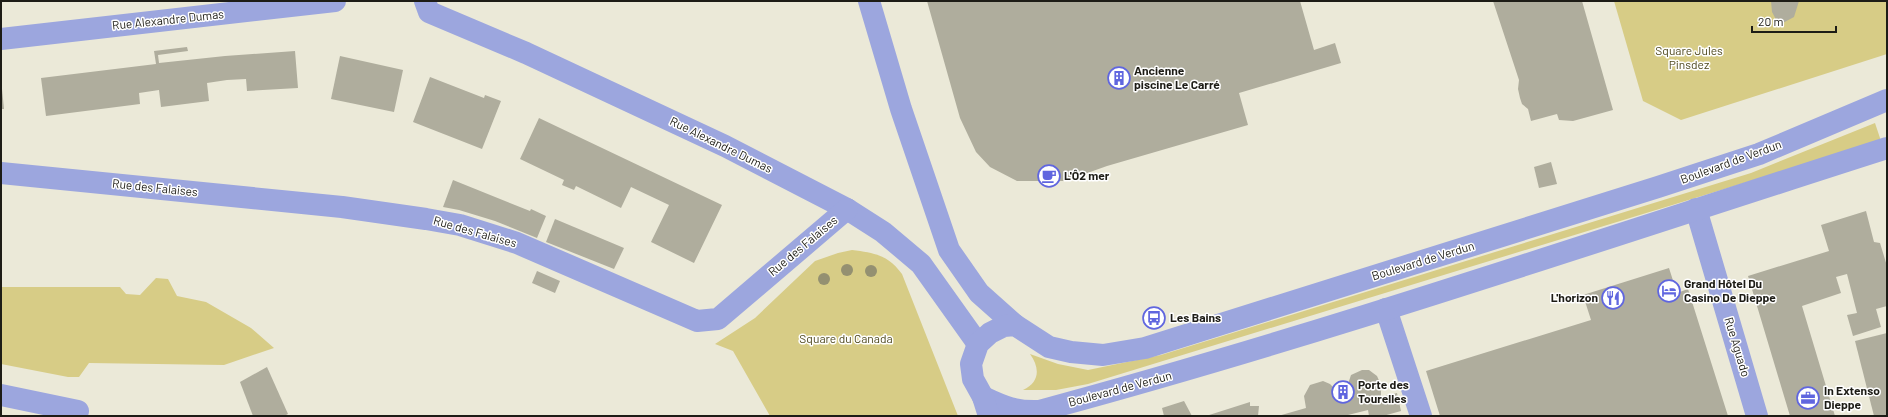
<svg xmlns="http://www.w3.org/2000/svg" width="1888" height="417" font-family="Barlow,sans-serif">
  <rect width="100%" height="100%" fill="#ebe9d8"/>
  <g fill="#d7cc86">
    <polygon points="1614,1 1887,1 1887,54 1681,120 1643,101"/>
    <path d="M1875 123 1881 141 1088 384 1056 390H1023C1040 382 1040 368 1030 354L1058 364 1088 370 1161 355 1751 173Z"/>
    <path d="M852 250C875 253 888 255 902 274L958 416H770L733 351 715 344 755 318 815 261 838 253Z"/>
    <polygon points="156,278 168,279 177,296 206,302 251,328 274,348 224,365 89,363 79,377 68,377 1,364 1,287 120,287 126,294 140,295"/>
  </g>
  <g fill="#afad9d">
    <polygon points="927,1 1300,1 1314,50 1335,43 1341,63 1239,93 1248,125 1107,166 1065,181 1017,181 990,167 976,152 960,118"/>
    <polygon points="1493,1 1582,1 1613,110 1573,121 1559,120 1557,114 1531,121 1528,109 1522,104 1520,98 1518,89 1519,80"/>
    <polygon points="1771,1 1799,1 1794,17 1779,25 1772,12"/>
    <polygon points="187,47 188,51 158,55 159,63 225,56 295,51 298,88 247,91 246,79 227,80 207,83 209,101 161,107 159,90 139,93 140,104 46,116 41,78 156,64 154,51"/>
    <polygon points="340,56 403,70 394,112 331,99"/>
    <polygon points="430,77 484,98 485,95 501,101 482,149 413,122"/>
    <polygon points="2,89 4,109 1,109 1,90"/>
    <polygon points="539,118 722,205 694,263 651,242 669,205 631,187 621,208 576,186 574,190 562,185 564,180 520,159"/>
    <polygon points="1551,162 1557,184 1539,188 1534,167"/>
    <polygon points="453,180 530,211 531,209 546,216 537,238 495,221 459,210 443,207"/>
    <polygon points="1866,211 1874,242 1880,243 1887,266 1887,306 1876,309 1881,327 1853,336 1847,315 1857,313 1847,274 1836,277 1841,293 1802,306 1835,416 1790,416 1748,276 1829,251 1821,225"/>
    <polygon points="555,219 624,248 614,269 546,242"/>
    <polygon points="1669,268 1677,293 1688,289 1728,416 1440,416 1426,371 1591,320 1583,295"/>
    <polygon points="537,271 560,281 555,293 532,283"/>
    <polygon points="1887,333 1887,416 1874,416 1855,341"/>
    <polygon points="267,367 288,414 284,416 253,416 240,382"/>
    <polygon points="1362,370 1369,370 1377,376 1381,385 1381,397 1397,393 1401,411 1383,416 1369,416 1368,410 1344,416 1278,416 1306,408 1304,396 1310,385 1323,381 1330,384 1336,390 1347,387 1351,375"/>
    <polygon points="1184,401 1192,416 1164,416 1162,408"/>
    <polygon points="1250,402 1250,406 1259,406 1258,416 1206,416"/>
  </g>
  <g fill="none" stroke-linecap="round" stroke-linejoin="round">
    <g stroke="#9ca6de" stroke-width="22">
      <polyline points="425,1 429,12 526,53 725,146 847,209 883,232 921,264 978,344"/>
      <polyline points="869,1 901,109 949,250 979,293 1015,325"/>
      <polyline points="1,39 335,1"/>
      <polyline points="1,173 342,207 426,219 460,225 517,243 697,321 718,319 847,209"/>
      <polyline points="1696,209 1757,416"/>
      <polyline points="1386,309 1421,416"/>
      <polyline points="1,395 78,411"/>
      <path d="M983 397C1004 407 1016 412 1039 411 1325 334 1605 238 1887 148"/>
      <polyline points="989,416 983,397 973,379 971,364 978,344 990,333 1004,326 1015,325 1049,347 1071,352 1103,355 1145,348 1658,187 1759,154 1887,100"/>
    </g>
  </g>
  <g fill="#949071">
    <circle cx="847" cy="270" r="6"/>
    <circle cx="871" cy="271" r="6"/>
    <circle cx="824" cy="279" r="6"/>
  </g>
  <defs>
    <g id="building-ring" transform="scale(1.15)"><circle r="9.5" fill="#fff" stroke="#6066df" stroke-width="1.5"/><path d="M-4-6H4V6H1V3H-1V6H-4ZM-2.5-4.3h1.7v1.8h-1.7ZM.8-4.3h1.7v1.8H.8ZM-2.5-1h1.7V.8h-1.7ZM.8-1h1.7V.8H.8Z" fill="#6066df"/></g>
    <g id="cafe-ring" transform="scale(1.15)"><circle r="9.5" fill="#fff" stroke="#6066df" stroke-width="1.5"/><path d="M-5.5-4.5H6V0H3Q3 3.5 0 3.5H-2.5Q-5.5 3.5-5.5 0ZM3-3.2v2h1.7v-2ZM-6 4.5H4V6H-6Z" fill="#6066df"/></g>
    <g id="hotel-ring" transform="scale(1.15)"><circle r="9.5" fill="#fff" stroke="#6066df" stroke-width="1.5"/><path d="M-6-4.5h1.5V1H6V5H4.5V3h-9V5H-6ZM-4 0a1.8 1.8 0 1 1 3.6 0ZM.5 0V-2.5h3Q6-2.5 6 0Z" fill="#6066df"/></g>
    <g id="restaurant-ring" transform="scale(1.15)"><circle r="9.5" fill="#fff" stroke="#6066df" stroke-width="1.5"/><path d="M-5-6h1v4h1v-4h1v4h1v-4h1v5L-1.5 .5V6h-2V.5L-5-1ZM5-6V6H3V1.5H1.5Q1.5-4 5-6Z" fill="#6066df"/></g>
    <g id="bus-ring" transform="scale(1.15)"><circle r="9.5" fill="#fff" stroke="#6066df" stroke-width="1.5"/><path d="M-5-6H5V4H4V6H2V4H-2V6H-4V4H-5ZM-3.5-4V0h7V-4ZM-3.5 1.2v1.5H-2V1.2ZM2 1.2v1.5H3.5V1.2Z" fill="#6066df"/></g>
    <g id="office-ring" transform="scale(1.15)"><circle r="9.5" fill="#fff" stroke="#6066df" stroke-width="1.5"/><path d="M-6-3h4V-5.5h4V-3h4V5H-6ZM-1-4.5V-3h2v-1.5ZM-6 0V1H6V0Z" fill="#6066df"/></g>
  </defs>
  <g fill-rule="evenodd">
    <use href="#building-ring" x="1119" y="78"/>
    <use href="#cafe-ring" x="1049" y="176"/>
    <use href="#hotel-ring" x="1669" y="291"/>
    <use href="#restaurant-ring" x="1613" y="298"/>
    <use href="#bus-ring" x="1154" y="318"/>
    <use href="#building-ring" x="1343" y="392"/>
    <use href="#office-ring" x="1808" y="398"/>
  </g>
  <g text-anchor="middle" stroke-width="3" stroke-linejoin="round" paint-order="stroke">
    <g font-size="12" fill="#1d1c16" stroke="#fff">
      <text transform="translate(168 20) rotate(-6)" y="4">Rue Alexandre Dumas</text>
      <text transform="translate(721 145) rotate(26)" y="4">Rue Alexandre Dumas</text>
      <text transform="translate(1731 162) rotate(-20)" y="4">Boulevard de Verdun</text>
      <text transform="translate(155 188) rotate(6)" y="4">Rue des Falaises</text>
      <text transform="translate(475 232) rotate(16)" y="4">Rue des Falaises</text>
      <text transform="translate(803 246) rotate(-40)" y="4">Rue des Falaises</text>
      <text transform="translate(1423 261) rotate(-17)" y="4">Boulevard de Verdun</text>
      <text transform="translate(1737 347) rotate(73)" y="4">Rue Aguado</text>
      <text transform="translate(1120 389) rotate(-15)" y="4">Boulevard de Verdun</text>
    </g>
    <g font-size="12" fill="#4d471c" stroke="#fff">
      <text x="1689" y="55">Square Jules<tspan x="1689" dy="14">Pinsdez</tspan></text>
      <text x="846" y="343">Square du Canada</text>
    </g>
    <g font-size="12" font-weight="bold" fill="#1d1c16" stroke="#fff" text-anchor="start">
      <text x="1134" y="75">Ancienne<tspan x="1134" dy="14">piscine Le Carré</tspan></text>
      <text x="1064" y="180">L'Ô2 mer</text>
      <text x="1684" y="288">Grand Hôtel Du<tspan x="1684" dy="14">Casino De Dieppe</tspan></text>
      <text x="1598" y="302" text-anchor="end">L'horizon</text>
      <text x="1170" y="322">Les Bains</text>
      <text x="1358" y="389">Porte des<tspan x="1358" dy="14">Tourelles</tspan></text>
      <text x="1824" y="395">In Extenso<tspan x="1824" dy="14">Dieppe</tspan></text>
    </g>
  </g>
  <rect width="1888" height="417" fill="none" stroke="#1d1c16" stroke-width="4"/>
  <path d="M1752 26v6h84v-6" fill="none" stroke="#1d1c16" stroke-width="2"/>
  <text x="1758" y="26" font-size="12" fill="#1d1c16" stroke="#ffffff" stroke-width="3" paint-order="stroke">20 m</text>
</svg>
